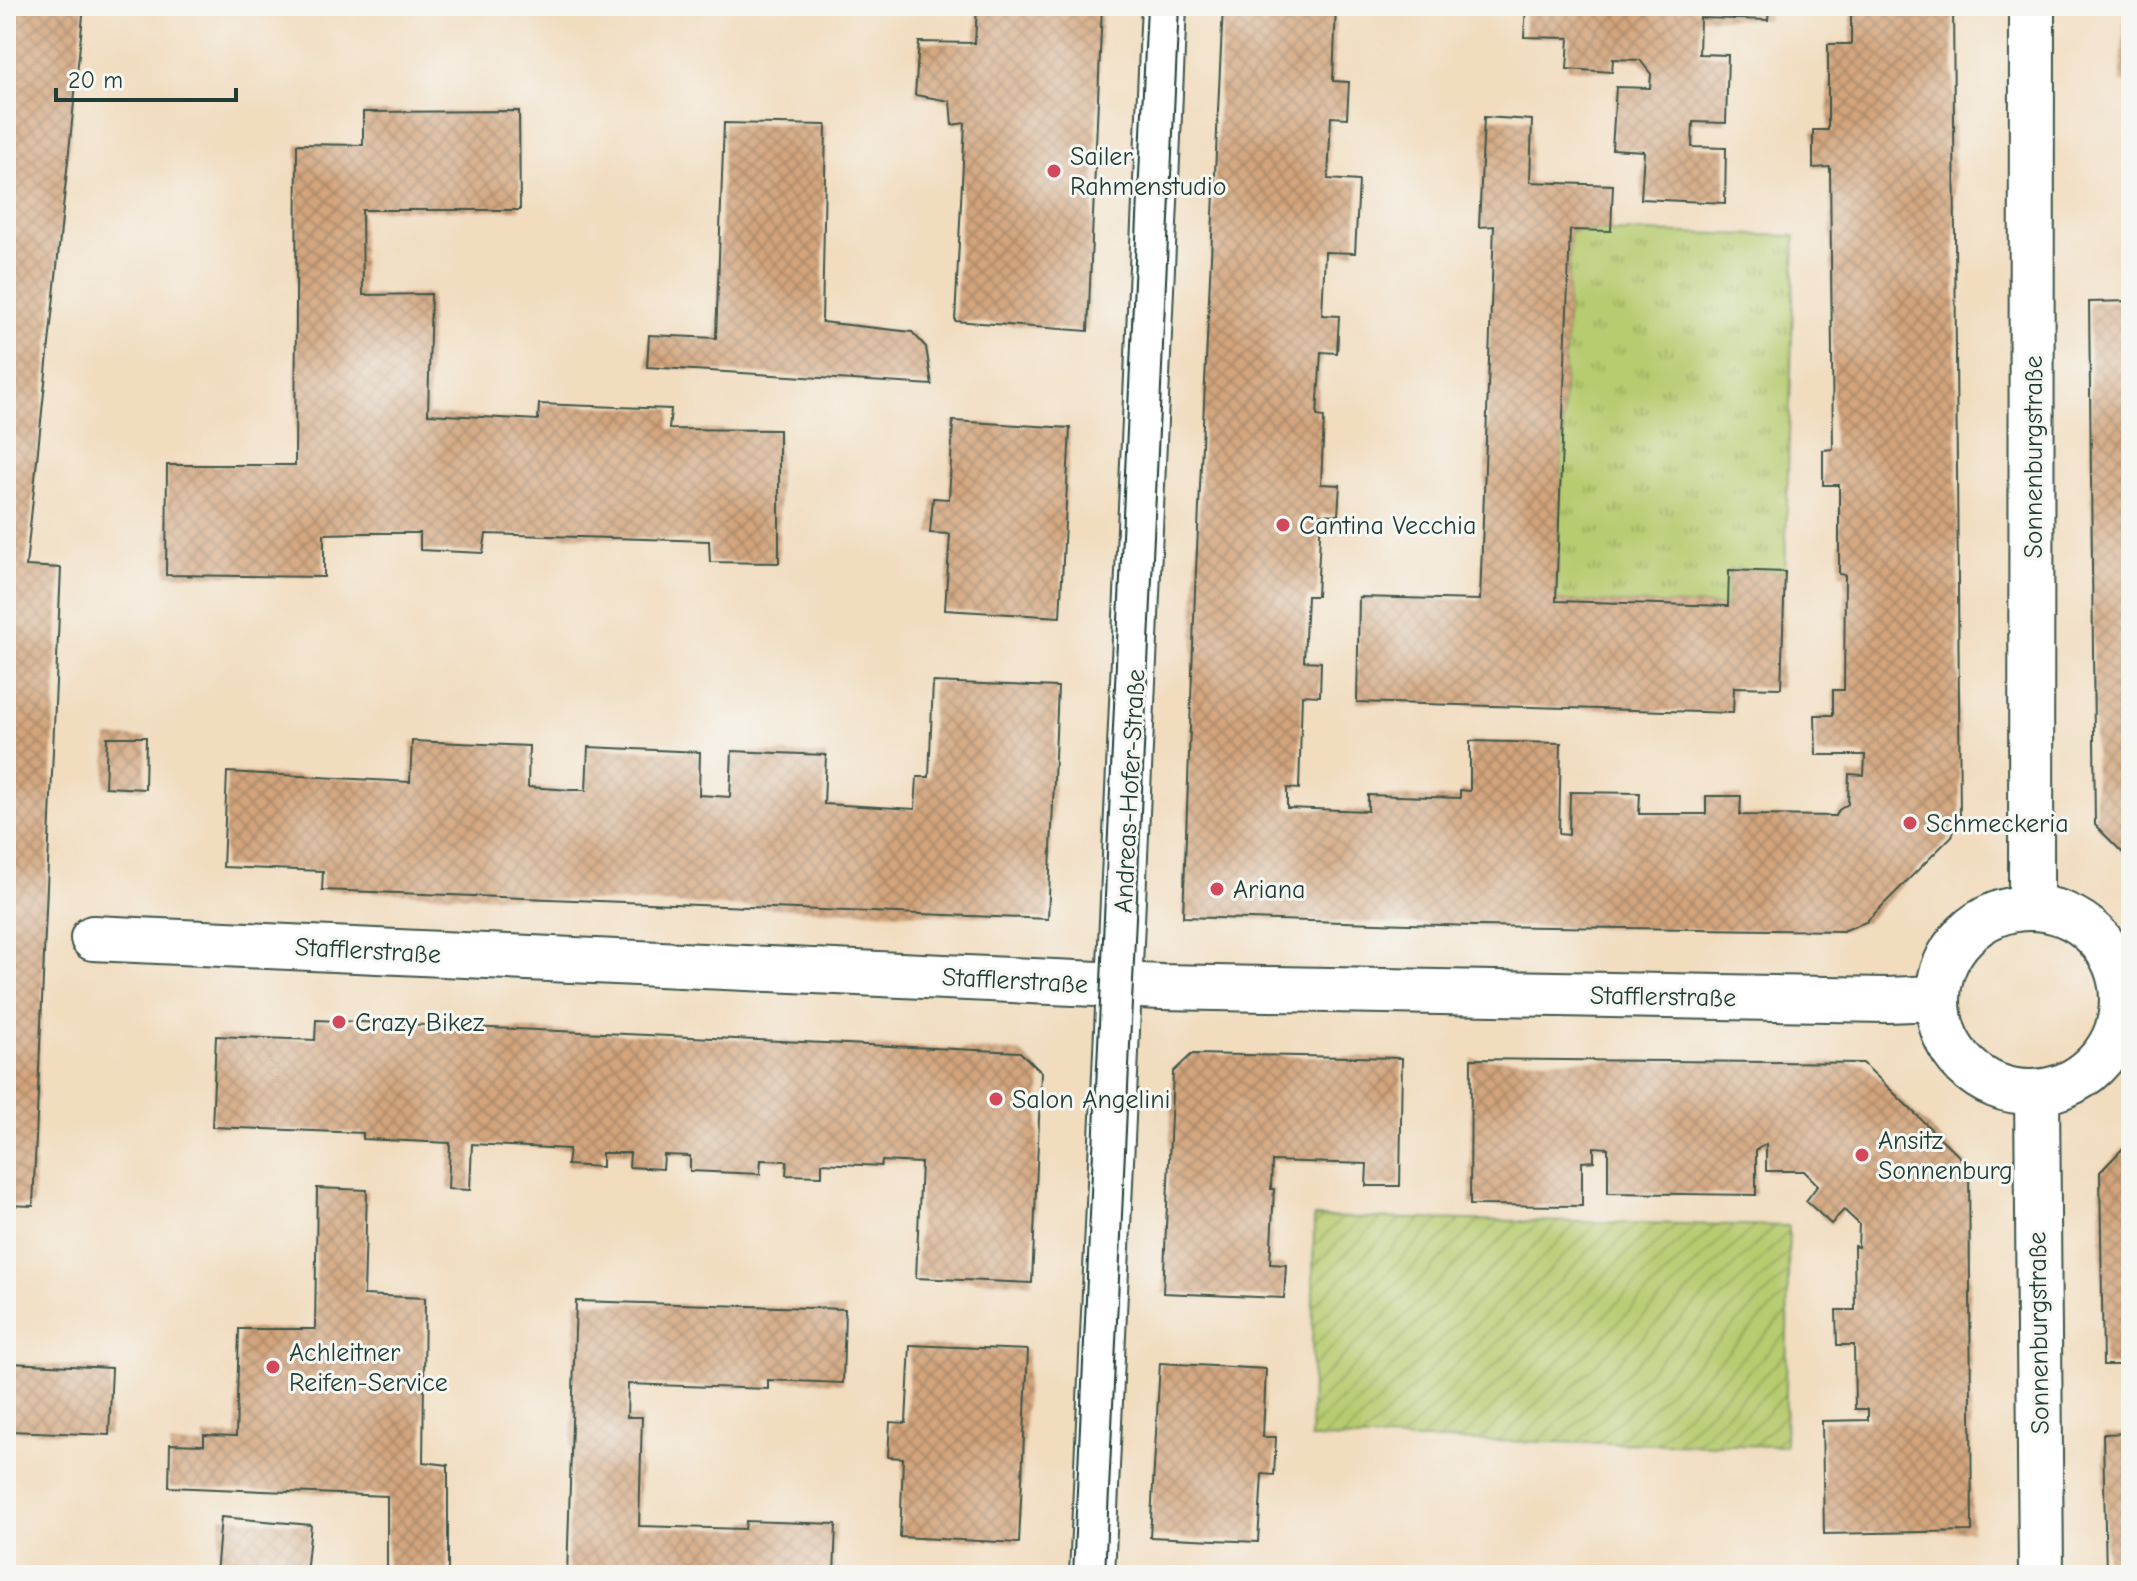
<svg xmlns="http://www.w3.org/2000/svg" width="2137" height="1581" font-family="'Comic Neue',sans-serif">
  <defs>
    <pattern id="grass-tufts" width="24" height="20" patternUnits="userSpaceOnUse" patternTransform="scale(2)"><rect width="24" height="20" fill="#b7cb6f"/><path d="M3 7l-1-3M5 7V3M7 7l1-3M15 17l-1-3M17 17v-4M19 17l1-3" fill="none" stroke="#94a65c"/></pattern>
    <pattern id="garden-furrows" width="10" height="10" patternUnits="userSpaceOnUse" patternTransform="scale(2)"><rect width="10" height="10" fill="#b7cb6f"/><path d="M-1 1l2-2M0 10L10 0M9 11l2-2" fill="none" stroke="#94a65c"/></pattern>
    <pattern id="building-cross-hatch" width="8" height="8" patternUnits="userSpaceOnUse" patternTransform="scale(2)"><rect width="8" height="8" fill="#d3a57d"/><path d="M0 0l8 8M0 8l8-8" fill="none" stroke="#ab8867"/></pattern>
  </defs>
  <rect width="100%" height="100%" fill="#f6f6f2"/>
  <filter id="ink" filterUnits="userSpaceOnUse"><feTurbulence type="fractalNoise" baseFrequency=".0125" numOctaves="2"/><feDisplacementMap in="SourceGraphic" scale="16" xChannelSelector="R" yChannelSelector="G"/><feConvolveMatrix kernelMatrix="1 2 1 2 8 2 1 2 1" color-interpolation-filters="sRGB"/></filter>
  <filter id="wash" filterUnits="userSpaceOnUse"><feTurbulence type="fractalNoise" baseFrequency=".006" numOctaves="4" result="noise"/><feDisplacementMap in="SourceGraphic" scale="32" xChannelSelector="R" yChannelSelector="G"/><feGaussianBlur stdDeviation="1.8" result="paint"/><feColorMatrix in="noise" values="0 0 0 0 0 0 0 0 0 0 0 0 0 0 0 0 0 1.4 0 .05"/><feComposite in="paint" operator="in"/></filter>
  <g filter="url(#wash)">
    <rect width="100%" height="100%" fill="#f1dcbe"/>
    <polygon fill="url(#grass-tufts)" stroke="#6b8452" stroke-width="2" points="1570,230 1795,236 1785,572 1729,570 1728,606 1556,601"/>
    <polygon fill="url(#garden-furrows)" stroke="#6b8452" stroke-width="2" points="1314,1217 1789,1226 1785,1446 1311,1438"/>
    <g id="blocks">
      <g fill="url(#building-cross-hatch)">
        <polygon points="6,6 84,6 26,566 61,568 33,1206 6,1205"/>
        <polygon points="977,6 1102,6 1088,331 955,321 965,123 952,125 950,101 915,95 919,42 975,43"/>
        <polygon points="1223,6 1336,6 1333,81 1349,82 1347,118 1331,117 1328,179 1359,181 1355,253 1325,252 1322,315 1339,316 1337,353 1321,352 1317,416 1324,417 1321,484 1340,485 1338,515 1321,514 1317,596 1307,596 1304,661 1321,662 1320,696 1302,695 1299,789 1287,788 1287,808 1368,811 1368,795 1460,798 1460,790 1470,791 1470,741 1561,743 1559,834 1569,835 1570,792 1640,793 1639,814 1706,814 1706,796 1741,796 1740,815 1836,816 1839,810 1848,804 1849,774 1864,775 1865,755 1816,755 1815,715 1833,715 1833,690 1844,690 1845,575 1839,574 1839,485 1823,485 1823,450 1833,449 1830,167 1813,168 1813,130 1828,130 1828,44 1851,44 1851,6 1953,6 1960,817 1952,836 1866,922 1843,931 1474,926 1183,917 1195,591"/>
        <polygon points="1526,6 1834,6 1834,9 1769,9 1768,20 1700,18 1699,54 1728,55 1726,123 1693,122 1692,147 1726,148 1725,203 1641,199 1644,151 1612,149 1616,87 1650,88 1651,74 1640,60 1613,59 1612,72 1567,69 1569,38 1524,37"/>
        <polygon points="2125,6 2131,6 2131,83 2120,82"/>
        <polygon points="519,111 520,210 362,210 363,295 431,294 428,414 538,420 539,404 671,409 669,429 779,430 779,563 710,562 709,541 486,534 483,553 420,550 420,533 365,533 324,534 324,577 166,575 167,465 295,465 297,144 363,145 363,112"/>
        <polygon points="1484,117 1532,120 1530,182 1613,185 1611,231 1570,230 1556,601 1728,606 1729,570 1785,572 1781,688 1734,687 1733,713 1357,702 1359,597 1480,600 1494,226 1479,227"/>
        <polygon points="724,123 826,125 822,322 912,332 926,347 932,385 647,367 649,335 716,338"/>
        <polygon points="2131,301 2131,861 2095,825 2089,302"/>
        <polygon points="953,421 1070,428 1060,617 945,610 950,534 930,533 933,498 949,499"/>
        <polygon points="933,682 1058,687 1048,919 322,890 323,871 223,867 227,772 410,782 412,741 529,746 528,787 571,790 586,790 588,747 700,752 699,795 730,797 732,751 826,755 824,804 915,809 917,777 929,777"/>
        <polygon points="107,737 146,737 145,789 105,787"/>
        <polygon points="316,1020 1020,1052 1041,1072 1032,1283 916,1278 921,1163 882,1161 881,1166 822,1163 822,1176 786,1175 787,1161 761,1160 760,1174 690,1171 690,1156 664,1155 663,1169 629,1167 630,1153 602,1153 602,1167 567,1165 569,1149 472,1144 470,1190 448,1189 450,1143 363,1139 363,1133 212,1127 216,1036 315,1040"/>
        <polygon points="1192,1054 1402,1058 1400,1186 1366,1186 1367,1164 1272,1161 1271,1189 1274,1189 1270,1264 1286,1265 1284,1298 1163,1293 1173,1072"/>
        <polygon points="1471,1059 1863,1063 1969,1166 1972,1531 1824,1534 1822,1421 1868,1420 1868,1409 1855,1409 1854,1345 1837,1345 1836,1310 1855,1310 1854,1246 1858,1247 1859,1224 1844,1210 1831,1224 1806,1201 1818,1185 1804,1171 1766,1171 1766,1144 1756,1150 1756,1195 1608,1193 1608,1148 1594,1147 1594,1161 1582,1162 1582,1206 1470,1205"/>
        <polygon points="2131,1140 2131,1365 2103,1365 2100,1172"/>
        <polygon points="317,1188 367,1190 364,1295 425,1298 423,1462 448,1465 448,1575 387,1575 387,1496 169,1487 170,1444 204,1445 204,1435 236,1436 239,1329 315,1329"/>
        <polygon points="576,1301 845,1309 843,1383 768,1380 768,1389 628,1384 627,1417 642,1417 639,1526 745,1529 746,1521 836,1524 834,1575 567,1575"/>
        <polygon points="910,1345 1028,1350 1019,1543 900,1537 903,1458 888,1457 890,1422 906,1423"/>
        <polygon points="9,1363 112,1368 109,1435 10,1431 8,1462 6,1462 6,1373 8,1373"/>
        <polygon points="1160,1363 1266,1369 1263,1437 1276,1437 1274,1475 1262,1474 1258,1542 1150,1537"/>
        <polygon points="2131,1433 2131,1575 2106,1575 2103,1434"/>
        <polygon points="221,1517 311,1525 306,1575 216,1575"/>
      </g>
    </g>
  </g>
  <g filter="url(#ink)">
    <use href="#blocks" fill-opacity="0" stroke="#3e5549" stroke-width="2"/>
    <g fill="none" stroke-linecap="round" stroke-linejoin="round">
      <g stroke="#3e5549" stroke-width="48">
        <g id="street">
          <polyline points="2031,908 2032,6"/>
          <circle cx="2030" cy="1000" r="92"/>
          <polyline points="93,938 1162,987 1887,1000 1938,998"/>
          <polyline points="2037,1092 2041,1575"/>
        </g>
      </g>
      <g stroke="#3e5549" stroke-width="48">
        <polyline id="secondary" points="1092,1575 1164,6"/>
      </g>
      <use href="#street" stroke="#fff" stroke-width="44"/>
      <use href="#secondary" stroke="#fff" stroke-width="44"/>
      <g stroke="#1f3d34" stroke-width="2">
        <polyline points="1073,1575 1147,6"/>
        <polyline points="1105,1575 1179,6"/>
      </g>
    </g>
  </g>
  <g fill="#d1495b" stroke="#f6f6f2" stroke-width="3">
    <circle cx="1054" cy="171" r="8"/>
    <circle cx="1283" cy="525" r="8"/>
    <circle cx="1910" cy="823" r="8"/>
    <circle cx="1217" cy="889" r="8"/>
    <circle cx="339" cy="1022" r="8"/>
    <circle cx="996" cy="1099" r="8"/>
    <circle cx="1862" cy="1155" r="8"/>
    <circle cx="273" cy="1367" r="8"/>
  </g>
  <g text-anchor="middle" stroke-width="6" stroke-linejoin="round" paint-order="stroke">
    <g font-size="26" fill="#1f3d34" stroke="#f6f6f2" text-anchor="start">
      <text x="1070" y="165">Sailer<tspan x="1070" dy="30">Rahmenstudio</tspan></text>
      <text x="1299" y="534">Cantina Vecchia</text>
      <text x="1926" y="832">Schmeckeria</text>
      <text x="1233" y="898">Ariana</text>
      <text x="355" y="1031">Crazy Bikez</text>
      <text x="1012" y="1108">Salon Angelini</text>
      <text x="1878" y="1149">Ansitz<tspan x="1878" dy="30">Sonnenburg</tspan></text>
      <text x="289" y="1361">Achleitner<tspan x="289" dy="30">Reifen-Service</tspan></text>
    </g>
    <g font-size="26" fill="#1f3d34" stroke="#f6f6f2">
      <text transform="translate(2033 457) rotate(-90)" y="9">Sonnenburgstraße</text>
      <text transform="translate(1129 791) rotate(-87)" y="9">Andreas-Hofer-Straße</text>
      <text transform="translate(368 950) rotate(3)" y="9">Stafflerstraße</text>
      <text transform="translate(1015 980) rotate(3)" y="9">Stafflerstraße</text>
      <text transform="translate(1663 996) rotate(1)" y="9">Stafflerstraße</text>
      <text transform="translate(2038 1333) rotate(-91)" y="9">Sonnenburgstraße</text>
    </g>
  </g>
  <rect width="2137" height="1581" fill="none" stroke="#f6f6f2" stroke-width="32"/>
  <path d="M56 88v12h180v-12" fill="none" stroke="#1f3d34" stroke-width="4"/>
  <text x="68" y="88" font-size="24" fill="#1f3d34" stroke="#f6f6f2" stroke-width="6" paint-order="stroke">20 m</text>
</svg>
